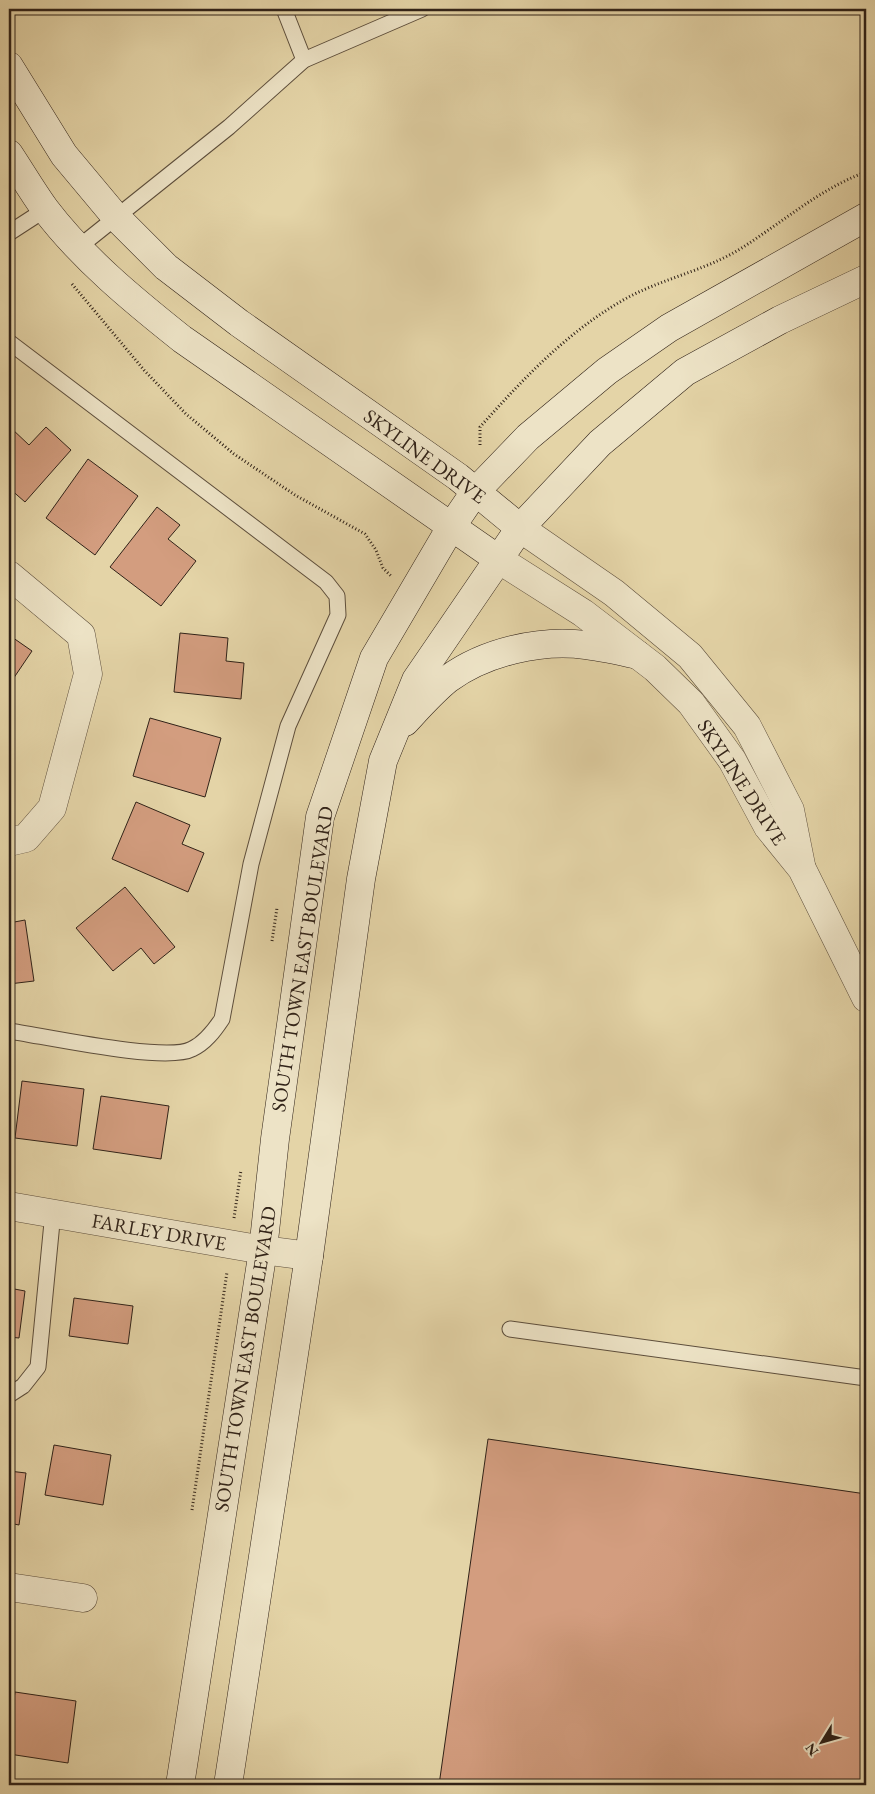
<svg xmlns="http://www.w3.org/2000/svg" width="875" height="1794" font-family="'EB Garamond',serif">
  <rect width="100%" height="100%" fill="#e4d4a7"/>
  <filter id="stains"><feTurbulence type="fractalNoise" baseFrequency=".004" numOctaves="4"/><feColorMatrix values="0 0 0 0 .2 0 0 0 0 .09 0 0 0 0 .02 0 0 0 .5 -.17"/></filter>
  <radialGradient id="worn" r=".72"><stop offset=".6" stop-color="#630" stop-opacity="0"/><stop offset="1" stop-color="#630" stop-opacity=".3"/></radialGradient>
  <g fill="#d39d7f" stroke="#302218">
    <polygon points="46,427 71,450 25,502 9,488 9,430 11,428 29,445"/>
    <polygon points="88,459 138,496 95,555 46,518"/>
    <polygon points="157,507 180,525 168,539 196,561 161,606 110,567"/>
    <polygon points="180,633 228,638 226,661 244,663 241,699 174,692"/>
    <polygon points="9,635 32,651 9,685"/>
    <polygon points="150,718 221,738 205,797 133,776"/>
    <polygon points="136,802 190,825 182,844 204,853 188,892 112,859"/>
    <polygon points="125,887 175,947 154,964 141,948 113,971 76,928"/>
    <polygon points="25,920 34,981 9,984 9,923"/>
    <polygon points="22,1081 84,1089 77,1146 15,1138"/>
    <polygon points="101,1096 169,1106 161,1159 93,1149"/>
    <polygon points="9,1288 25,1291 19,1338 9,1337"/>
    <polygon points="74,1298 133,1306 128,1344 69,1336"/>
    <polygon points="488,1439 866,1494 866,1785 439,1785"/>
    <polygon points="54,1445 111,1455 103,1505 45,1495"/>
    <polygon points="9,1471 26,1473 19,1525 9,1523"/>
    <polygon points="15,1692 76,1701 68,1763 9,1754 9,1735"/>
  </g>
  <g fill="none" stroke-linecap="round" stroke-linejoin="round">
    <g stroke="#5d4e3c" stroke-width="17">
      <g id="service">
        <polyline points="284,9 304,60"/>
        <polyline points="9,233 46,209"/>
        <polyline points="79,247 229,127 304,60 422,9"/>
        <path d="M9 342 326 582 337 596 338 615 288 726 251 864 222 1019C214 1031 205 1043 192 1049 166 1063 44 1036 9 1031"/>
        <polyline points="510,1329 866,1378"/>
        <polyline points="9,1395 23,1386 38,1367 53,1212"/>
      </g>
    </g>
    <g stroke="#5d4e3c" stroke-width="29">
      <g id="minor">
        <polyline points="520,528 614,593 690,656 747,726 790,810 801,865"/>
        <polyline points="498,559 583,613 655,668 691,703 732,760 768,827 802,869 866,998"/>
        <polyline points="9,575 81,635 88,674 52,808 26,838 9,842"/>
        <polyline points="9,1206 263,1250 309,1256"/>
        <polyline points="9,1587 83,1598"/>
      </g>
    </g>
    <g stroke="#302218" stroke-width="29">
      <g id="secondary">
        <polyline points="9,66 64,155 115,216 166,267 239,323 458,477 520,528"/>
        <path d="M9 154C21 172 32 191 45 209 83 259 133 300 182 339L498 559"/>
        <path d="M405 722C419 707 432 692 448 679 485 652 540 639 586 645 603 647 621 651 638 655"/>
        <polyline points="180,1785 263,1250 275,1139 320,817 374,658 451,527 475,492 528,437 607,371 669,328 866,217"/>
        <polyline points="228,1785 309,1256 361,879 383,761 416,680 520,528 600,443 685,372 780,320 866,279"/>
      </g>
    </g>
    <g stroke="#302218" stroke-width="3" stroke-dasharray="1 2.5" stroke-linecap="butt">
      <polyline points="72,284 144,370 186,414 234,454 295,495 365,534 376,550 383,568 391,576"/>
      <path d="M480 445V427C524 378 567 332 625 299 661 279 704 271 740 249 782 223 819 189 866 172"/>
      <polyline points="272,941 277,908"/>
      <polyline points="234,1218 241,1170"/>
      <polyline points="192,1510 227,1272"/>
    </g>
    <use href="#service" stroke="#ede3c6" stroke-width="15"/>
    <use href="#minor" stroke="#ede3c6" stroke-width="28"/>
    <use href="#secondary" stroke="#ede3c6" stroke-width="28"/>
  </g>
  <g text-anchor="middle" stroke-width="4.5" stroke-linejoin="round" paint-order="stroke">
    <g font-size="20" fill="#302218" stroke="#ede3c6">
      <text transform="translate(425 456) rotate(36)" y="7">SKYLINE DRIVE</text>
      <text transform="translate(742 782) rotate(57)" y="7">SKYLINE DRIVE</text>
      <text transform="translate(302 959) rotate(-81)" y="7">SOUTH TOWN EAST BOULEVARD</text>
      <text transform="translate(159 1232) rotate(10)" y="7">FARLEY DRIVE</text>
      <text transform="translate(245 1359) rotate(-81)" y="7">SOUTH TOWN EAST BOULEVARD</text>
    </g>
  </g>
  <rect width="875" height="1794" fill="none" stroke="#e4d4a7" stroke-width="30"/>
  <rect x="10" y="10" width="855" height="1774" fill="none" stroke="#302218" stroke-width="2.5"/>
  <rect x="15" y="15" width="845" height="1764" fill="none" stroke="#302218"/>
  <g transform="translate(822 1742) rotate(233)" stroke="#ede3c6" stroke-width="4" paint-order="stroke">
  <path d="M0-4L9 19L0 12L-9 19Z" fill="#302218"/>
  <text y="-8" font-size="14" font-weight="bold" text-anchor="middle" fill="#302218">N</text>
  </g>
  <rect width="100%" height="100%" filter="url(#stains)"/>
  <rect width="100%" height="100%" fill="url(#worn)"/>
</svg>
